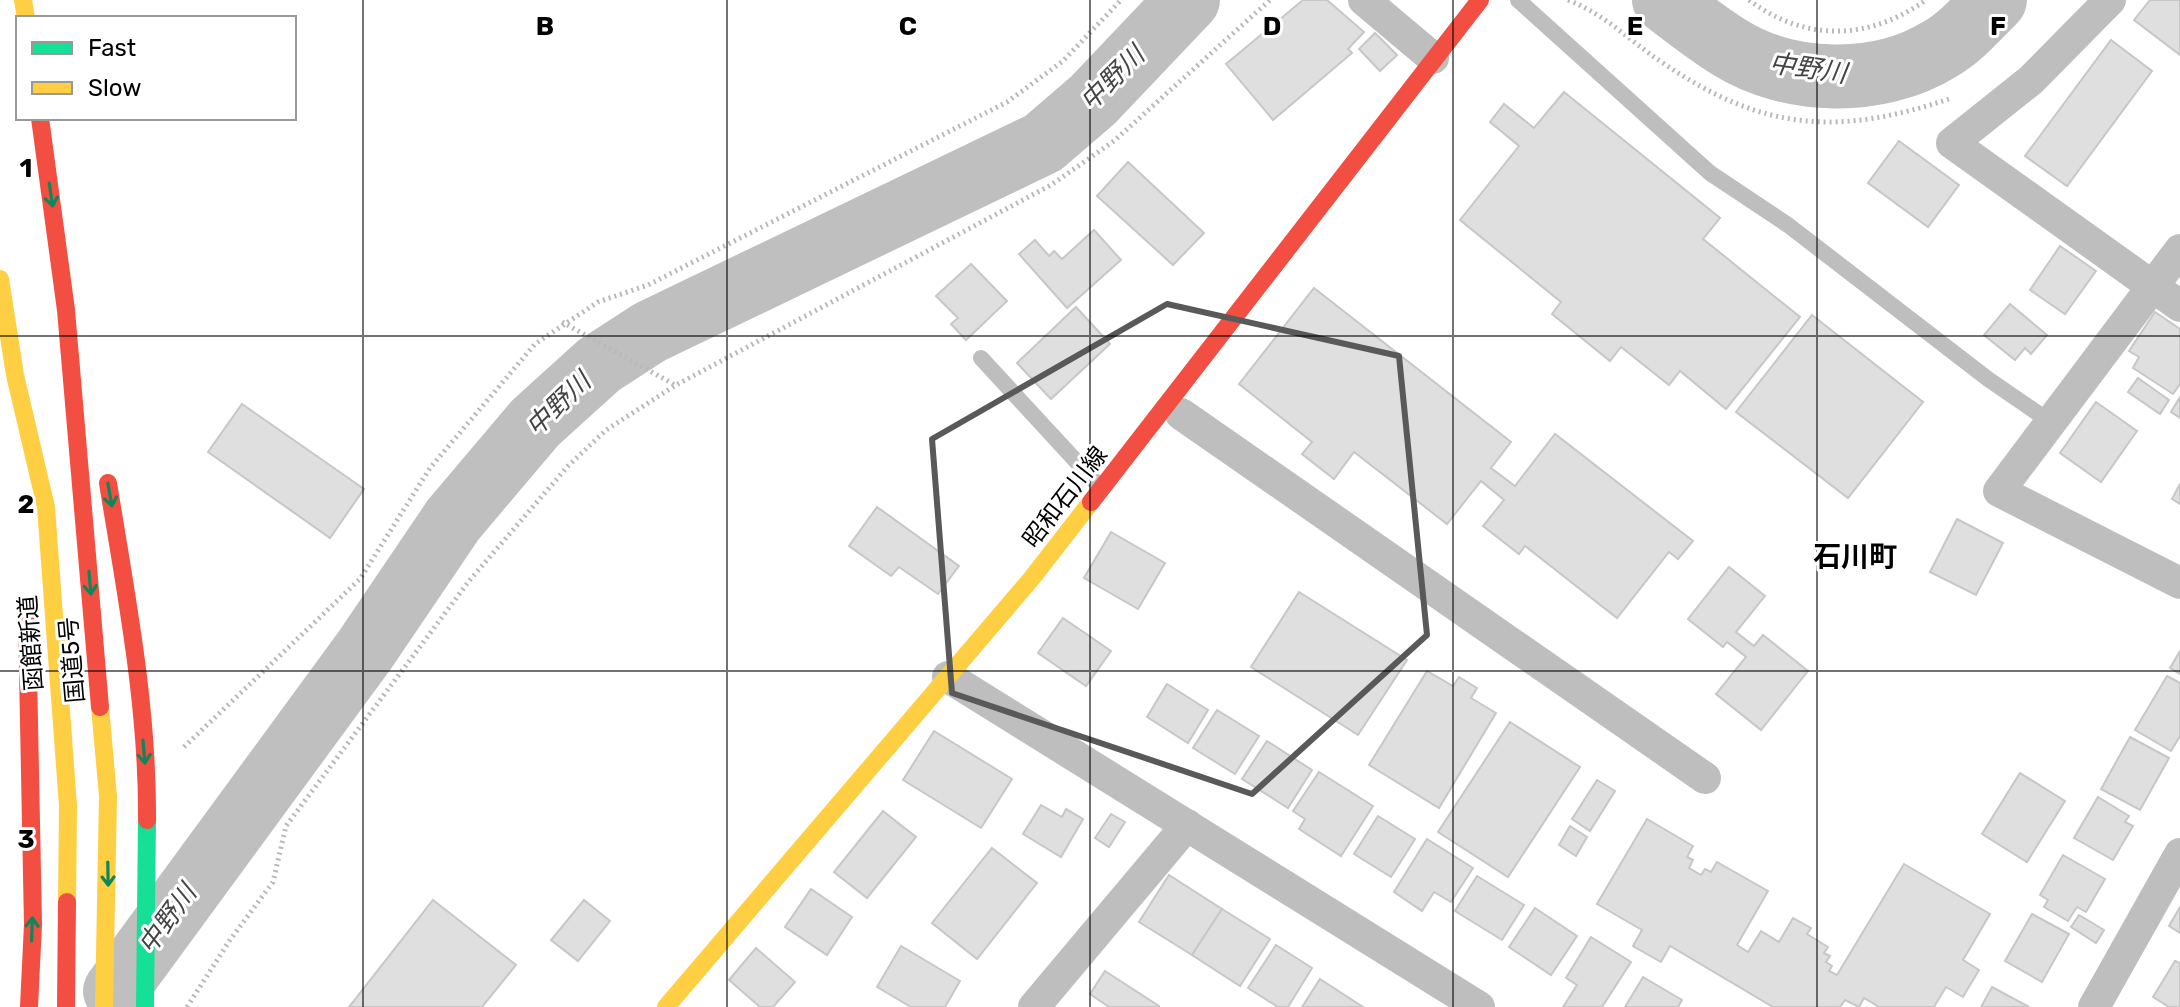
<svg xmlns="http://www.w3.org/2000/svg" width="2180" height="1007" font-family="Rubik,'Noto Sans JP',sans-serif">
  <rect width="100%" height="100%" fill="#fff"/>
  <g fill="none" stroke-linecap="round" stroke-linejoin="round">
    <g stroke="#bfbfbf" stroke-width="64">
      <path d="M1664 0C1685 16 1706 33 1729 47 1789 85 1879 87 1940 49 1961 37 1978 17 1995 0"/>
      <polyline points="115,991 365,650 453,520 535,423 599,365 650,332 1043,143 1093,100 1188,0"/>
    </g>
  </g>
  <g fill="#dfdfdf" stroke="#c7c7c7" stroke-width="2">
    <polygon points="1303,0 1327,0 1364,32 1348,49 1352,53 1273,120 1226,64"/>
    <polygon points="2150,0 2180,0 2180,55 2134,20"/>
    <polygon points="1375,33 1397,55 1380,71 1359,49"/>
    <polygon points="2111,40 2152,71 2067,186 2025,156"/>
    <polygon points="1564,92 1720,218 1703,239 1800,317 1726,409 1680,371 1669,385 1621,347 1610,361 1552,314 1561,302 1460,220 1519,146 1490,122 1504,104 1534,128"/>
    <polygon points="1899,141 1959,185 1928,227 1868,183"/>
    <polygon points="1128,162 1204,233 1173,265 1097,196"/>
    <polygon points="1094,230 1121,260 1067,308 1019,254 1035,240 1049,256 1054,251 1062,259"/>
    <polygon points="2060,246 2096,271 2065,314 2030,290"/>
    <polygon points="971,264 1007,301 966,340 951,324 958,318 936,296"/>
    <polygon points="1314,288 1511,442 1491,468 1515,486 1555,434 1693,541 1678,559 1669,552 1617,618 1525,546 1519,554 1483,526 1504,500 1481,481 1447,524 1354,452 1334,479 1302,454 1312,442 1239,384"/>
    <polygon points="2010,304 2047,335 2031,354 2025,348 2015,360 1984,335"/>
    <polygon points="1076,307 1110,344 1051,399 1017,363"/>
    <polygon points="2155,312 2180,329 2180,384 2173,394 2133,368 2139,357 2129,351"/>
    <polygon points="1812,315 1923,402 1848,498 1736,412"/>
    <polygon points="2138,378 2169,400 2160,414 2128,392"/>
    <polygon points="2180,397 2180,418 2171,412"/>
    <polygon points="2096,402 2137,431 2101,482 2060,453"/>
    <polygon points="242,404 364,489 330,538 208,452"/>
    <polygon points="2180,484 2180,504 2172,499"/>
    <polygon points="877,507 959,566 938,594 899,567 891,576 849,546"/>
    <polygon points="1957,519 2003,543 1976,595 1930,572"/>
    <polygon points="1111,532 1165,563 1138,609 1084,578"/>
    <polygon points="1729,567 1765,596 1736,632 1754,646 1763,635 1808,671 1761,730 1716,694 1746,657 1727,642 1723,647 1688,619"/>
    <polygon points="1299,592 1407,660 1358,735 1251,667"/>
    <polygon points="1063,618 1111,651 1086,686 1038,653"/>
    <polygon points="2180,651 2180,674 2170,668"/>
    <polygon points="1427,671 1453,686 1459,677 1477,688 1471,698 1496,713 1439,808 1369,765"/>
    <polygon points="2167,676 2180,683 2180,736 2171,751 2135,730"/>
    <polygon points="1167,684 1208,710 1188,743 1147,717"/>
    <polygon points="1217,710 1259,736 1235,774 1193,748"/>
    <polygon points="1510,722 1580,767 1508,877 1438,832"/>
    <polygon points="934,731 1012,779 981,828 903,780"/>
    <polygon points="2130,737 2169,758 2140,810 2101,789"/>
    <polygon points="1267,741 1312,770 1288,808 1242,779"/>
    <polygon points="1319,772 1373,806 1341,856 1299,829 1305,819 1293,811"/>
    <polygon points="2020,773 2065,801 2027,862 1982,834"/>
    <polygon points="1597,780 1615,791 1590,831 1572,819"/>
    <polygon points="2098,797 2129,816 2125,822 2133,826 2113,860 2074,838"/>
    <polygon points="1041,805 1062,817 1066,809 1083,819 1061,857 1023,834"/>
    <polygon points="883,811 916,837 867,898 834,872"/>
    <polygon points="1111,814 1125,822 1109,847 1095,838"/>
    <polygon points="1378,816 1415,839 1391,877 1354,854"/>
    <polygon points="1647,819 1693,846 1687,857 1693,860 1689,868 1701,875 1705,869 1711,872 1717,862 1768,891 1737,945 1748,952 1761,931 1779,942 1793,918 1811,928 1807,934 1828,947 1824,953 1830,956 1826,962 1832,966 1829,971 1837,975 1904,864 1990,914 1963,960 1979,970 1963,997 1946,987 1934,1007 1879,1007 1864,998 1859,1007 1845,1000 1840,1007 1773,1007 1670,946 1661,962 1633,946 1642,930 1597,904"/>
    <polygon points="1570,826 1587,837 1576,856 1559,845"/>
    <polygon points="1427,839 1473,868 1451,902 1434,892 1422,911 1394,892"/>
    <polygon points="992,848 1037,883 977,959 932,923"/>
    <polygon points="2063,855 2105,879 2086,912 2077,907 2068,921 2044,907 2048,900 2040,895"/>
    <polygon points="1169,875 1222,909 1192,955 1139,922"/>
    <polygon points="1477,876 1524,905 1502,940 1455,911"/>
    <polygon points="811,889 852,917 827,955 785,927"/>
    <polygon points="433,900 516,965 482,1007 349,1007"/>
    <polygon points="584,900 610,921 578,961 551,940"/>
    <polygon points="2180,907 2180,933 2169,926"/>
    <polygon points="1535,908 1577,936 1551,975 1509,947"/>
    <polygon points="1222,909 1270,939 1240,986 1192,955"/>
    <polygon points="2032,914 2069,934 2042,982 2005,961"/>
    <polygon points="2079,915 2104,930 2096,943 2071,927"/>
    <polygon points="1591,937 1631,962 1602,1007 1563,1007 1577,985 1566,978"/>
    <polygon points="1276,945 1312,968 1288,1007 1278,1007 1248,988"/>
    <polygon points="901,946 960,981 945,1007 911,1007 877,987"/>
    <polygon points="756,948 795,982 773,1007 760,1007 729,980"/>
    <polygon points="2175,961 2180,963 2180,1007 2169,1007 2153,997"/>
    <polygon points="1105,971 1159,1006 1159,1007 1109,1007 1090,994"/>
    <polygon points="1643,977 1682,1000 1678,1007 1625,1007"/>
    <polygon points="1320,979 1363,1007 1302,1007"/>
    <polygon points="1992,987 2029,1007 1981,1007"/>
  </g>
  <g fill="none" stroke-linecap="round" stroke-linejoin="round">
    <g stroke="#b9b9b9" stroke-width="5" stroke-dasharray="2 4" stroke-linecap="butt">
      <path d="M1568 0C1608 16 1628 40 1663 63 1764 132 1839 136 1952 98"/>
      <path d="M1749 0C1805 42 1868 41 1926 0"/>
      <polyline points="562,322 675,385"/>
      <polyline points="184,747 360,579 430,468 535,344 598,302 648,285 1007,102 1063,61 1121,0"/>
      <polyline points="187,1007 230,940 273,882 286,826 469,581 568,466 606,430 676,385 1051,185 1114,141 1270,0"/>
    </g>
    <g stroke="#bebebe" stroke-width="16">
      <polyline points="1518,0 1710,173 1788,225 1988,379 2052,423"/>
      <polyline points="981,358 1099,486"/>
    </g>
    <g stroke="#bebebe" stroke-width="32">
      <polyline points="1364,0 1433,58"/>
      <polyline points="2110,0 2031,80 1952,143 2180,306"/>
      <polyline points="2180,250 1999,491 2180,583"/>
      <polyline points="1181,414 1705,778"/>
      <polyline points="948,677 1479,1007"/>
      <polyline points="1034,1007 1187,825"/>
      <polyline points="2094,1007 2180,854"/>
    </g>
    <polyline stroke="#16e098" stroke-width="18" points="145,1007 147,820"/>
    <g stroke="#ffcf43" stroke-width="18">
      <polyline points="23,0 26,18"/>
      <polyline points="0,279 15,375 46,507 68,806 67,902"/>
      <polyline points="100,707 108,796 104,1007"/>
      <polyline points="666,1007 1032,578 1091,502"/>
    </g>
    <g stroke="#f24e42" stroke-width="18">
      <polyline points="40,118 66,310 100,707"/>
      <path d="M108 483C126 594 148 707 147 820"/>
      <polyline points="1091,502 1480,0"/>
      <polyline points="27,621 33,924 29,1007"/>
      <polyline points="66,1007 67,902"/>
    </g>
  </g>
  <defs><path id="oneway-shaft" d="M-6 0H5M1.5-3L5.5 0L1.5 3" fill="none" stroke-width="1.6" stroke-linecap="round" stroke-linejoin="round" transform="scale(2)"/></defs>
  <g stroke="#0d865b">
    <use href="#oneway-shaft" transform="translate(51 195) rotate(82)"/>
    <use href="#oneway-shaft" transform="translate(110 495) rotate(80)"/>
    <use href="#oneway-shaft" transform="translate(90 583) rotate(85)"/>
    <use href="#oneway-shaft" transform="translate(144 752) rotate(85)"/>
    <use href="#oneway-shaft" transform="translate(108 874) rotate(89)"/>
    <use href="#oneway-shaft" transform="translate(32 929) rotate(-88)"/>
  </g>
  <path fill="none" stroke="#595959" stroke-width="6" stroke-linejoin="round" d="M1167 304 1399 356 1427 635 1252 794 952 693 932 439Z"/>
  <path fill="none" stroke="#000" stroke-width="2" stroke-opacity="0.55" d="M363 0V1007M727 0V1007M1090 0V1007M1453 0V1007M1817 0V1007M0 336H2180M0 671H2180"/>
  <g text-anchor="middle" stroke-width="6" stroke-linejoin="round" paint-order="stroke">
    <g font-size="24" fill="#000" stroke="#fff">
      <text transform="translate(1065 497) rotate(-52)" y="8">昭和石川線</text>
      <text transform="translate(31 643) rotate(-94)" y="8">函館新道</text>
      <text transform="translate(72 660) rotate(-95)" y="8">国道5号</text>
    </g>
    <g font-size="26" font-style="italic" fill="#444" stroke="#fff">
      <text transform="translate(1808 68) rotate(8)" y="9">中野川</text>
      <text transform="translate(1112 78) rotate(-45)" y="9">中野川</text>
      <text transform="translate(558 404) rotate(-44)" y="9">中野川</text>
      <text transform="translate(167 919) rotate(-54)" y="9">中野川</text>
    </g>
    <g font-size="28" font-weight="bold" fill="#000" stroke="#fff">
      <text x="1855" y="566">石川町</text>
    </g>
  </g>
  <g font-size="26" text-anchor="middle" font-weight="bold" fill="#000" stroke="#fff" stroke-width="6" stroke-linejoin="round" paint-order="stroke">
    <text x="545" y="35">B</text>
    <text x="908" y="35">C</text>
    <text x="1272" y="35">D</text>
    <text x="1635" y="35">E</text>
    <text x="1998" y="35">F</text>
    <text x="26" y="177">1</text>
    <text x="26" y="513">2</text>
    <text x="26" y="848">3</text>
  </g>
  <rect x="16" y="16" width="280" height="104" fill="#ffffff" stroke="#999999" stroke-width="2"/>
  <rect x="32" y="42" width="40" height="12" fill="#16e098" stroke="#999999" stroke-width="2"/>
  <text x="88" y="56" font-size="24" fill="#000000">Fast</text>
  <rect x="32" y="82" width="40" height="12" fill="#ffcf43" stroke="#999999" stroke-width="2"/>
  <text x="88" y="96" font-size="24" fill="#000000">Slow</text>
</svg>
